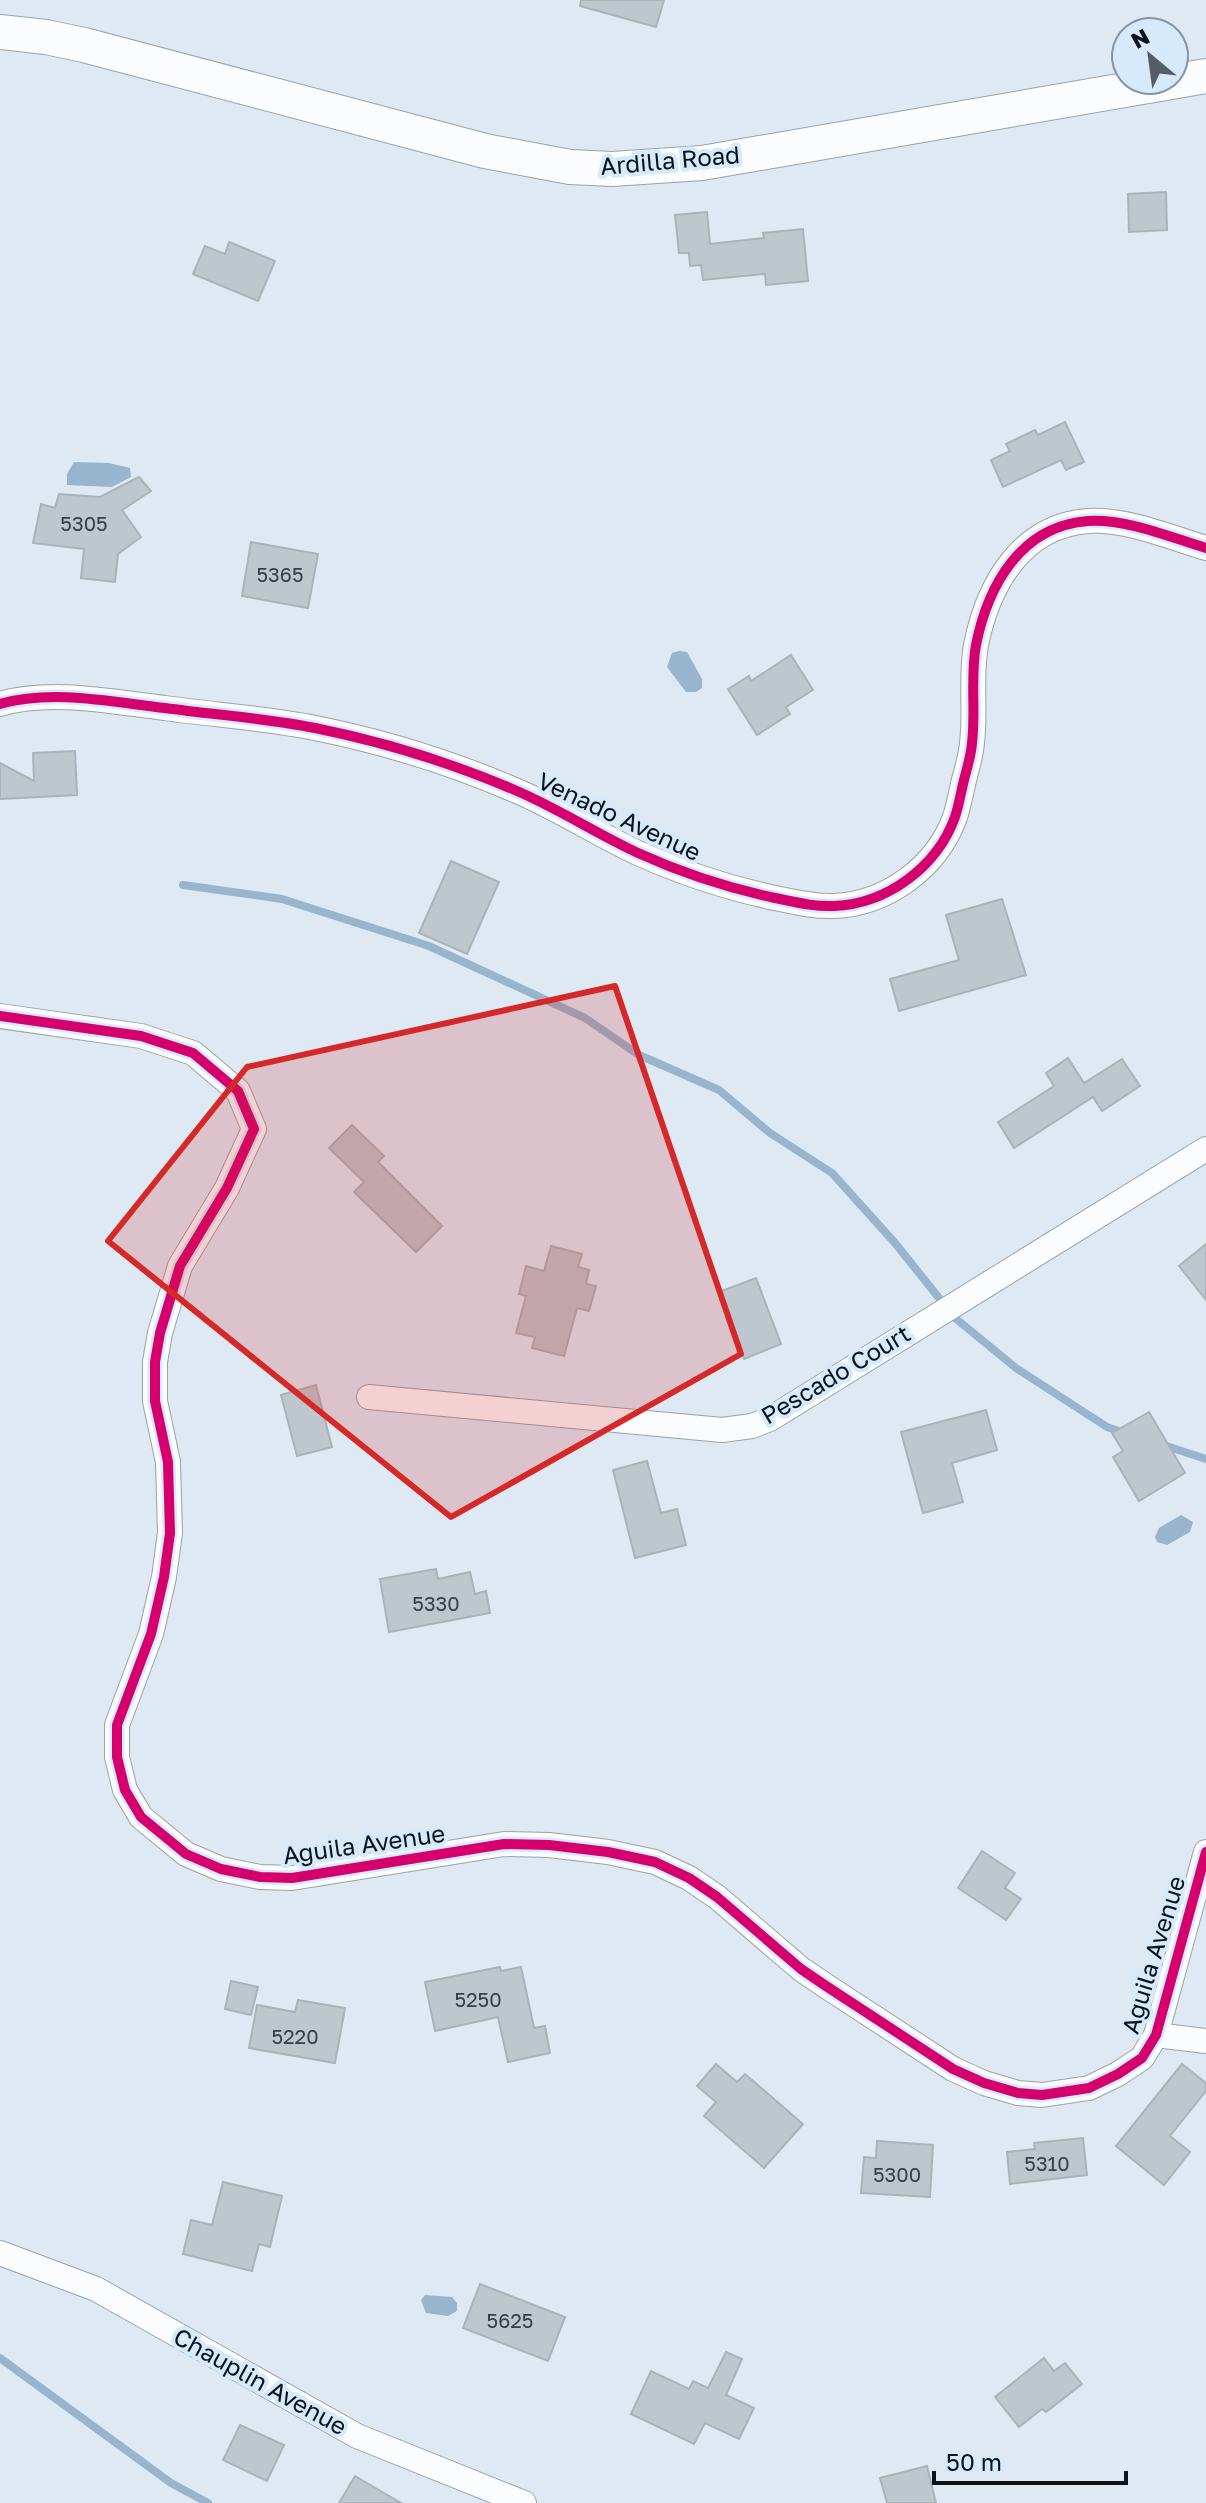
<svg xmlns="http://www.w3.org/2000/svg" width="1206" height="2503" font-family="'Golos Text',sans-serif">
  <rect width="100%" height="100%" fill="#dee9f3"/>
  <g fill="#98b5cd">
    <polygon points="74,462 109,463 130,468 131,477 112,487 67,485 67,474"/>
    <polygon points="679,651 687,652 702,679 702,688 696,692 686,692 667,667 672,653"/>
    <polygon points="1181,1515 1193,1522 1190,1532 1167,1545 1157,1542 1155,1537 1159,1528"/>
    <polygon points="425,2295 452,2297 457,2303 457,2311 448,2316 426,2313 421,2300"/>
  </g>
  <g fill="none" stroke-linecap="round" stroke-linejoin="round">
    <g stroke="#98b5cd" stroke-width="8">
      <polyline points="183,885 282,899 429,946 585,1018 639,1055 719,1090 770,1133 832,1173 895,1243 955,1318 1016,1368 1107,1427 1124,1433"/>
      <polyline points="1160,1444 1206,1459"/>
      <polyline points="0,2358 171,2483 208,2503"/>
    </g>
  </g>
  <g fill="#bec6ce" stroke="#abb3ba" stroke-width="2">
    <polygon points="581,0 664,0 656,27 580,6"/>
    <polygon points="1166,192 1167,230 1129,232 1128,194"/>
    <polygon points="707,212 710,244 764,238 763,233 803,229 808,281 766,285 765,274 703,280 701,265 690,266 689,253 679,253 675,215"/>
    <polygon points="229,242 275,261 258,301 193,274 205,246 225,254"/>
    <polygon points="1065,422 1084,462 1066,470 1061,460 1003,487 991,460 1010,451 1006,444 1035,430 1038,435"/>
    <polygon points="139,477 151,491 122,510 141,537 118,554 115,582 81,578 84,549 33,543 41,504 55,508 59,494 100,497"/>
    <polygon points="251,542 318,554 308,608 242,596"/>
    <polygon points="791,655 813,690 786,707 790,714 757,735 728,689 749,676 751,681"/>
    <polygon points="75,751 77,795 0,799 0,763 34,781 33,753"/>
    <polygon points="451,861 499,882 467,954 419,933"/>
    <polygon points="1002,899 1026,975 899,1011 890,979 959,960 946,915"/>
    <polygon points="1068,1058 1084,1083 1122,1059 1140,1086 1102,1111 1093,1097 1014,1148 998,1122 1054,1086 1046,1073"/>
    <polygon points="352,1125 384,1156 378,1162 442,1226 416,1252 354,1192 364,1182 329,1148"/>
    <polygon points="1206,1244 1206,1300 1179,1266"/>
    <polygon points="551,1246 582,1254 578,1267 589,1270 586,1284 596,1286 589,1311 577,1308 564,1356 532,1348 535,1337 516,1333 526,1296 519,1294 526,1266 544,1271"/>
    <polygon points="756,1278 781,1344 744,1359 719,1292"/>
    <polygon points="316,1385 332,1447 297,1456 281,1395"/>
    <polygon points="986,1410 997,1450 952,1463 963,1502 923,1513 901,1432"/>
    <polygon points="1149,1412 1185,1473 1139,1501 1113,1457 1123,1451 1112,1433"/>
    <polygon points="647,1461 661,1513 677,1509 686,1545 635,1558 613,1470"/>
    <polygon points="436,1569 438,1579 470,1572 475,1594 486,1591 490,1613 389,1632 380,1579"/>
    <polygon points="982,1851 1015,1873 1005,1888 1021,1899 1006,1920 958,1888"/>
    <polygon points="500,1967 501,1971 521,1967 534,2028 545,2026 550,2053 508,2062 498,2017 435,2031 425,1982"/>
    <polygon points="231,1981 258,1987 251,2015 225,2009"/>
    <polygon points="298,2000 345,2008 335,2063 249,2048 257,2005 295,2012"/>
    <polygon points="716,2064 737,2082 745,2074 803,2124 764,2168 704,2116 716,2102 697,2086"/>
    <polygon points="1182,2064 1206,2083 1206,2091 1170,2136 1190,2152 1164,2185 1116,2146"/>
    <polygon points="1083,2138 1087,2175 1010,2184 1007,2152 1035,2149 1034,2143"/>
    <polygon points="877,2141 933,2145 930,2197 861,2193 864,2157 876,2158"/>
    <polygon points="223,2182 282,2196 270,2247 259,2244 252,2271 183,2254 191,2220 212,2225"/>
    <polygon points="480,2284 565,2317 548,2361 463,2328"/>
    <polygon points="726,2352 742,2359 726,2395 754,2408 739,2439 705,2423 694,2444 631,2414 651,2371 689,2389 693,2381 708,2388"/>
    <polygon points="1044,2358 1054,2371 1065,2363 1082,2384 1046,2412 1042,2409 1019,2427 995,2397"/>
    <polygon points="240,2425 284,2445 267,2481 223,2460"/>
    <polygon points="927,2466 936,2503 887,2503 880,2478"/>
    <polygon points="355,2476 401,2503 339,2503"/>
  </g>
  <g fill="none" stroke-linecap="round" stroke-linejoin="round">
    <g stroke="#9aa3aa" stroke-width="26">
      <g id="street">
        <path d="M0 704C52 689 112 702 165 708 215 715 266 718 315 728 385 742 452 763 517 791 559 809 597 834 638 853 682 873 728 888 775 898 795 902 814 907 834 906 887 904 937 867 955 817 959 805 961 792 964 780 967 768 971 756 972 743 976 711 970 677 976 645 988 585 1021 526 1088 521 1128 519 1169 537 1206 548"/>
        <polyline points="0,1016 141,1036 193,1053 238,1091 254,1129 227,1188 180,1266 160,1333 155,1362 155,1401 168,1462 170,1533 164,1577 151,1634 117,1725 117,1757 125,1790 141,1817 186,1854 221,1869 260,1877 292,1878 504,1844 549,1845 608,1852 655,1862 689,1878 717,1897 801,1969 826,1986 953,2069 984,2083 1018,2093 1042,2095 1089,2088 1118,2074 1142,2058 1156,2035 1206,1852"/>
        <polyline points="369,1397 722,1430 752,1426 770,1419 1206,1149"/>
        <polyline points="1156,2035 1206,2041"/>
        <polyline points="0,2253 96,2289 357,2436 524,2503"/>
      </g>
    </g>
    <g stroke="#9aa3aa" stroke-width="36">
      <polyline id="secondary" points="0,32 46,37 84,45 485,151 570,167 612,169 702,163 1206,76"/>
    </g>
    <use href="#street" stroke="#fafcfd" stroke-width="24"/>
    <use href="#secondary" stroke="#fafcfd" stroke-width="34"/>
    <g stroke="#d6eafb" stroke-width="15">
      <g id="cycleway">
        <path d="M0 704C52 689 112 702 165 708 215 715 266 718 315 728 385 742 452 763 517 791 559 809 597 834 638 853 682 873 728 888 775 898 795 902 814 907 834 906 887 904 937 867 955 817 959 805 961 792 964 780 967 768 971 756 972 743 976 711 970 677 976 645 988 585 1021 526 1088 521 1128 519 1169 537 1206 548"/>
        <polyline points="0,1016 141,1036 193,1053 238,1091 254,1129 227,1188 180,1266 160,1333 155,1362 155,1401 168,1462 170,1533 164,1577 151,1634 117,1725 117,1757 125,1790 141,1817 186,1854 221,1869 260,1877 292,1878 504,1844 549,1845 608,1852 655,1862 689,1878 717,1897 801,1969 826,1986 953,2069 984,2083 1018,2093 1042,2095 1089,2088 1118,2074 1142,2058 1156,2035 1206,1852"/>
      </g>
    </g>
    <use href="#cycleway" stroke="#d6006c" stroke-width="10"/>
  </g>
  <path fill="#d62828" fill-opacity="0.2" stroke="#d62828" stroke-width="6" stroke-linejoin="round" d="M615 986 741 1354 451 1517 108 1241 247 1067Z"/>
  <g text-anchor="middle" stroke-width="8" stroke-linejoin="round" paint-order="stroke">
    <g font-size="20" fill="#384046">
      <text x="84" y="531">5305</text>
      <text x="280" y="582">5365</text>
      <text x="436" y="1611">5330</text>
      <text x="478" y="2007">5250</text>
      <text x="295" y="2044">5220</text>
      <text x="1047" y="2171">5310</text>
      <text x="897" y="2182">5300</text>
      <text x="510" y="2328">5625</text>
    </g>
    <g font-size="24" fill="#0c1319" stroke="#d6eafb">
      <text transform="translate(670 161) rotate(-5)" y="8">Ardilla Road</text>
      <text transform="translate(619 817) rotate(25)" y="8">Venado Avenue</text>
      <text transform="translate(836 1375) rotate(-31)" y="8">Pescado Court</text>
      <text transform="translate(364 1845) rotate(-8)" y="8">Aguila Avenue</text>
      <text transform="translate(1154 1955) rotate(-73)" y="8">Aguila Avenue</text>
      <text transform="translate(260 2382) rotate(29)" y="8">Chauplin Avenue</text>
    </g>
  </g>
  <g transform="translate(1150 56) rotate(331)"><circle r="38" fill="#d6eafb" stroke="#8594a1" stroke-width="2"/>
  <path d="M0-6L14 30L0 20L-14 30Z" fill="#565e65"/>
  <text y="-12" font-size="22" font-weight="bold" text-anchor="middle" fill="#0c1319">N</text>
  </g>
  <path d="M934 2471v12h192v-12" fill="none" stroke="#0c1319" stroke-width="4"/>
  <text x="946" y="2471" font-size="24" fill="#0c1319" stroke="#d6eafb" stroke-width="6" paint-order="stroke">50 m</text>
</svg>
